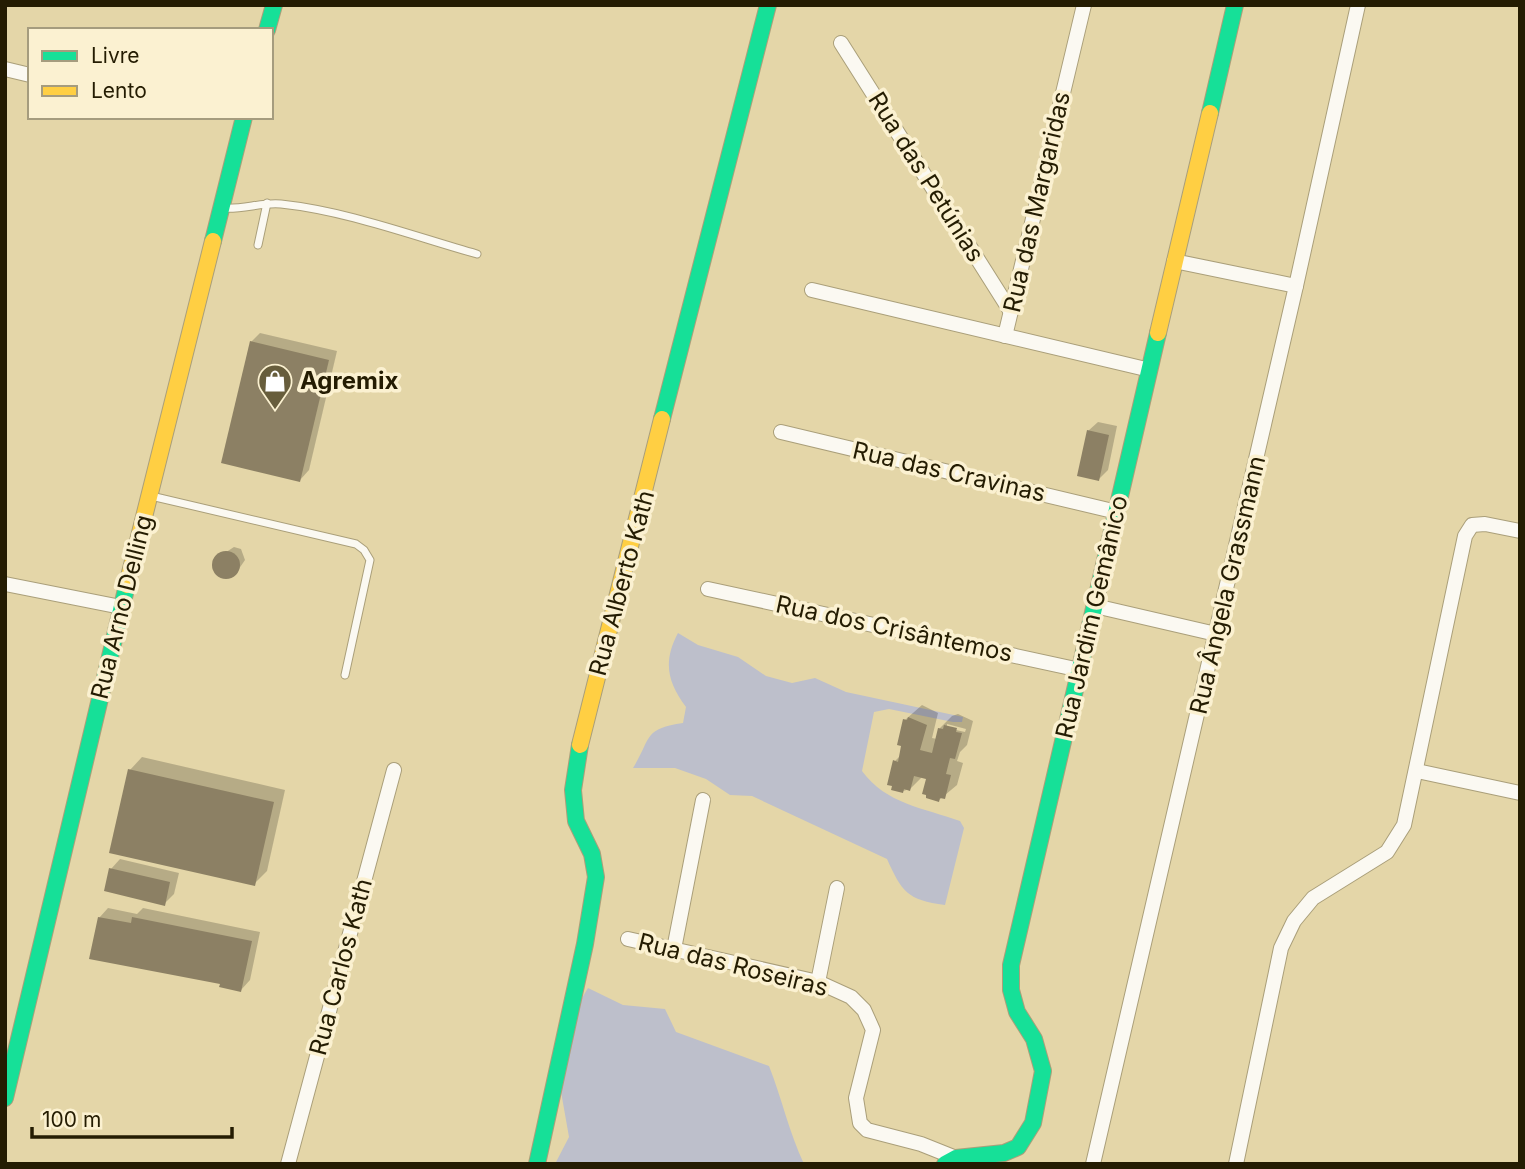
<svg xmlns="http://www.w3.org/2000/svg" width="1525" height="1169" font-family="Inter,sans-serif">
  <rect width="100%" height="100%" fill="#e4d6a8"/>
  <g fill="#bdbfcb">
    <path d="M678 633 698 645 738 657 766 676 792 683 815 678 846 692 963 717 962 722H953L889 709 874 712 862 771C886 804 924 808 960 821L964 828 945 905C907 900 902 892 887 859L752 796 730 795 706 779 675 768H633C652 737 643 729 683 723L686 707C667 682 663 661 678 633Z"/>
    <path d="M588 988 623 1005 665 1009 676 1032 769 1066C782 1099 789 1132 804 1164H555L569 1137 560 1086 576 1008Z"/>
  </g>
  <g fill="#0003" fill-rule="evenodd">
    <polygon points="260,333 337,351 309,470 300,480 251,342"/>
    <polygon points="1098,422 1117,426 1108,470 1099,479 1088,431"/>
    <polygon points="234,547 241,549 245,560 236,573 224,577 217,573 214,566 217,558"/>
    <path d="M922 705 938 713 932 738 937 739 940 728 952 716 958 714 973 721 967 745 960 752 957 761 963 763 957 785 939 800 928 777 923 776 910 789 903 791 895 761 901 755 905 720ZM947 724 966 729 965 732 947 728Z"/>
    <polygon points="142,757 285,790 267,871 254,884 130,770"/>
    <polygon points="120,859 179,873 174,894 164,904 111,869"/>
    <polygon points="108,908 137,914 143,908 260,932 250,980 241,990 222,982 99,918"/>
  </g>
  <g fill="#8c8064">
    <polygon points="250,341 329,360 300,482 221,463"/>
    <polygon points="1087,430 1109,435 1099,481 1077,476"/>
    <circle cx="226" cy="565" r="14"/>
    <polygon points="908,717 927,725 920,750 932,753 938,728 943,729 944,725 957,728 956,732 962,733 955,759 950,758 946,774 951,775 945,799 940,798 939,802 926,798 926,795 922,794 926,779 914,776 910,791 904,789 903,793 891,790 892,786 887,785 893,760 898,762 901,746 897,745 903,719 907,720"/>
    <polygon points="128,769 274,802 255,886 109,853"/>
    <polygon points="109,868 170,882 165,906 104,891"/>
    <polygon points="98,917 131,923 132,917 252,941 241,992 219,987 220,984 89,959"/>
  </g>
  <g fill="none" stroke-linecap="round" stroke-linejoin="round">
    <g stroke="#aa9f7a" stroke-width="9">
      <g id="lane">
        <path d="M222 208C243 210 261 202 281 204 347 211 413 236 477 254"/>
        <polyline points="258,245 267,203"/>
        <polyline points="151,496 356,544 364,550 370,560 345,675"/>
      </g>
    </g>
    <g stroke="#aa9f7a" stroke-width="16">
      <g id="street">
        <polyline points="841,43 1011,312"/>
        <polyline points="5,69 30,75"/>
        <polyline points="1174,261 1296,286"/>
        <polyline points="812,290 1150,370"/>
        <polyline points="1005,336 1084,5"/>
        <polyline points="781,432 1117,512"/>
        <polyline points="5,584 121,607"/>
        <polyline points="708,589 1080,670"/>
        <polyline points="1095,606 1216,634"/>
        <polyline points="1417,771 1520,793"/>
        <polyline points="628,939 818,982 851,997 864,1010 873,1030 856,1098 860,1123 867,1130 921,1144 956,1158"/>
        <polyline points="674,949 703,800"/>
        <polyline points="818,982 837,888"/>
        <polyline points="288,1164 394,770"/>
        <polyline points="1093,1164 1296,286 1358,5"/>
        <polyline points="1236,1164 1281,948 1294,921 1313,898 1387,852 1404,825 1465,536 1472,525 1485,524 1520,531"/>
      </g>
    </g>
    <g stroke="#aa9f7a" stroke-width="18">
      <g id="fast">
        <polyline points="267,30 274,5"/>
        <polyline points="1210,113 1235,5"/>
        <polyline points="213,241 244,117"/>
        <polyline points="662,419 768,5"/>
        <polyline points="5,1098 127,585"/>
        <polyline points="537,1164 585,944 596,877 592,854 576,821 573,790 580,745"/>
        <polyline points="945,1164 956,1158 1004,1153 1018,1147 1033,1123 1043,1071 1034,1039 1017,1012 1011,990 1011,965 1158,333"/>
      </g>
    </g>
    <g stroke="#aa9f7a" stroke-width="18">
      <g id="slow">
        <polyline points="1158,333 1210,113"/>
        <polyline points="127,585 213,241"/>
        <polyline points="580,745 662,419"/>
      </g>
    </g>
    <use href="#lane" stroke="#fbf9f2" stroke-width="7"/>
    <use href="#street" stroke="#fbf9f2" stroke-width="14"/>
    <use href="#fast" stroke="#16e098" stroke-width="16"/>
    <use href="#slow" stroke="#ffcf43" stroke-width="16"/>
  </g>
  <defs>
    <g id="shop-pin" transform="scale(1.75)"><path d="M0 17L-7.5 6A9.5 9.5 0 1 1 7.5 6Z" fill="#675d3c" stroke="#fbf1d1"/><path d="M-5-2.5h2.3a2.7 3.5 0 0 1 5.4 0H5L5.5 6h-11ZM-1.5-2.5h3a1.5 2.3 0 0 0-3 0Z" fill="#fff"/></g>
  </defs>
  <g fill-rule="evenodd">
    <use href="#shop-pin" x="275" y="381"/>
  </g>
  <g text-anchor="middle" stroke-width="7" stroke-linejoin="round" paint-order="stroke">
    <g font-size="24" fill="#241c02" stroke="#fbf1d1">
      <text transform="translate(926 177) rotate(58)" y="8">Rua das Petúnias</text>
      <text transform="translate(1037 202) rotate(-77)" y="8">Rua das Margaridas</text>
      <text transform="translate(949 472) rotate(13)" y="8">Rua das Cravinas</text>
      <text transform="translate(622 583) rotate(-75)" y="8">Rua Alberto Kath</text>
      <text transform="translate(1228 585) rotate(-77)" y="8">Rua Ângela Grassmann</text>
      <text transform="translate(122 607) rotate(-76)" y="8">Rua Arno Delling</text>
      <text transform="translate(1092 617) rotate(-77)" y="8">Rua Jardim Gemânico</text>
      <text transform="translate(894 629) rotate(12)" y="8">Rua dos Crisântemos</text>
      <text transform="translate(733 965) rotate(14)" y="8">Rua das Roseiras</text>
      <text transform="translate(341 967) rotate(-75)" y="8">Rua Carlos Kath</text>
    </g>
    <g font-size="24" font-weight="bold" fill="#241c02" stroke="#fbf1d1" text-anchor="start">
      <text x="300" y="389">Agremix</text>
    </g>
  </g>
  <rect width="1525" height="1169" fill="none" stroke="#241c02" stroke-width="14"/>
  <rect x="28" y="28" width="245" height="91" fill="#fbf1d1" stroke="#a59c7e" stroke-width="2"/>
  <rect x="42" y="51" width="35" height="10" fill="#16e098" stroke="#a59c7e" stroke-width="2"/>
  <text x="91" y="63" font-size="21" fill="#241c02">Livre</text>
  <rect x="42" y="86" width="35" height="10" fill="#ffcf43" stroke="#a59c7e" stroke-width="2"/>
  <text x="91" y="98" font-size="21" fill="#241c02">Lento</text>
  <path d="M32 1127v10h200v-10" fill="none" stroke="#241c02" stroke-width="3.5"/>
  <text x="42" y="1127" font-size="21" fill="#241c02" stroke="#fbf1d1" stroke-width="5" paint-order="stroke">100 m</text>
</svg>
